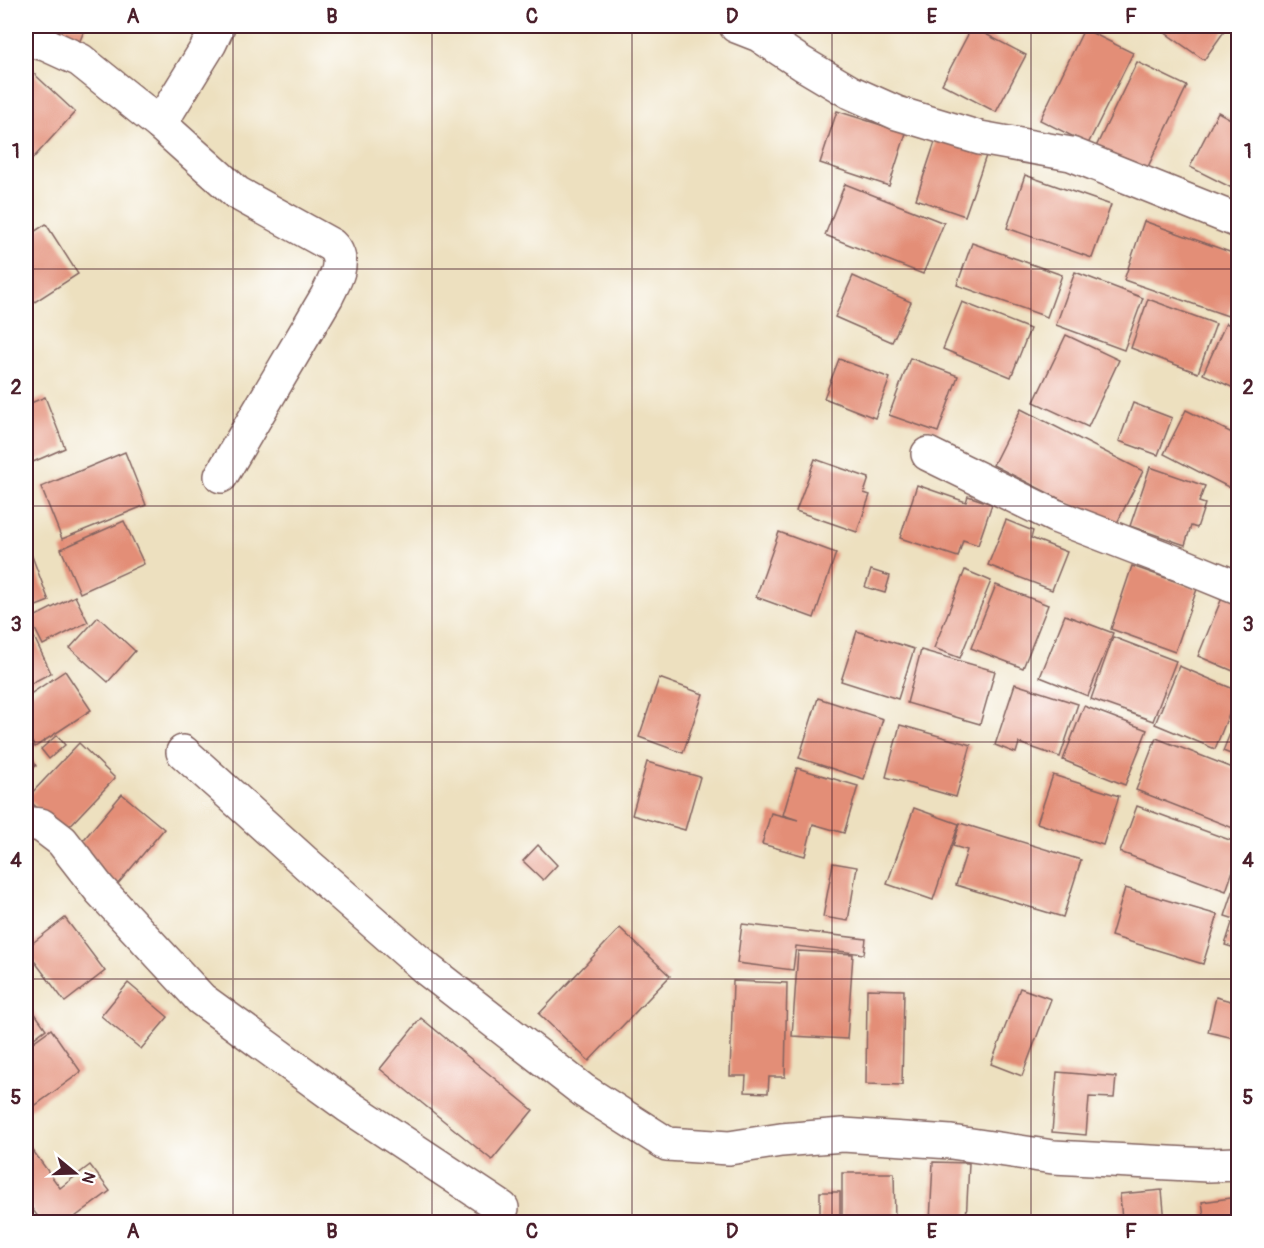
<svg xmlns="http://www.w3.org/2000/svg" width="1264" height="1248" font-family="Pangolin,sans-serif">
  <rect width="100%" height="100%" fill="#fff"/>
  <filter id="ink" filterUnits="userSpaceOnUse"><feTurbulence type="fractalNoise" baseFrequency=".0167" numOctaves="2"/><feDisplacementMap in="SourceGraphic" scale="12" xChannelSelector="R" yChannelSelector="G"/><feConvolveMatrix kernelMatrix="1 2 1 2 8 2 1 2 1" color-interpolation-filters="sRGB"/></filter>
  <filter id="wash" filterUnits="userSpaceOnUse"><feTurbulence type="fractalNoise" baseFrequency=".008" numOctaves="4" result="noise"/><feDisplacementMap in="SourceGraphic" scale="24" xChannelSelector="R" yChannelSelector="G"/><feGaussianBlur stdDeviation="1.35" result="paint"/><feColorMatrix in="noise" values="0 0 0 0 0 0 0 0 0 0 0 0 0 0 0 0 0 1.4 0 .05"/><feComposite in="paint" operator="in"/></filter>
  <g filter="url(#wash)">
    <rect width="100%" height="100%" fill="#ede0bf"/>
    <g id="blocks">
      <g fill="#e38e77">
        <polygon points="39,26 86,26 79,43"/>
        <polygon points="1168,26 1228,26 1204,60 1164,32"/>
        <polygon points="972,27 1026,55 996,112 942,84"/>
        <polygon points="1084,29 1133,53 1088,144 1040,120"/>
        <polygon points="1137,62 1187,86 1143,177 1093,153"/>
        <polygon points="31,71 75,112 26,166 26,77"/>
        <polygon points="837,111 906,133 889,186 820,163"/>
        <polygon points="1218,112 1238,123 1238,191 1190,167"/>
        <polygon points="938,133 988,150 965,216 916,199"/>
        <polygon points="1025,175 1111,205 1092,258 1007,228"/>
        <polygon points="845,184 944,223 923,274 825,235"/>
        <polygon points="1144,221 1238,255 1238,286 1228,316 1124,280"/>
        <polygon points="46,224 78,274 30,305 26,298 26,237"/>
        <polygon points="972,243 1062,275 1047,317 957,285"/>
        <polygon points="1075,272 1143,298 1124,350 1056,325"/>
        <polygon points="853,276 911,302 892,342 835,317"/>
        <polygon points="1148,299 1216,324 1198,373 1131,348"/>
        <polygon points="962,302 1030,329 1011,377 943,349"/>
        <polygon points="1226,323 1238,329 1238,390 1203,374"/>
        <polygon points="1066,335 1119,360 1088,427 1034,402"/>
        <polygon points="910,358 958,376 938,432 889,415"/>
        <polygon points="839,359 890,378 875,418 824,398"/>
        <polygon points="45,397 65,448 26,465 26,405"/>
        <polygon points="1133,403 1172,418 1158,455 1119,441"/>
        <polygon points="1021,409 1143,471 1115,527 993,465"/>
        <polygon points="1186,410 1238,436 1238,492 1164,454"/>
        <polygon points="125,452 146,505 62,539 41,487"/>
        <polygon points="815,459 869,478 864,493 870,495 857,532 796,511"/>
        <polygon points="1150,467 1205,486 1199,502 1205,504 1197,528 1191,526 1185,545 1130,526"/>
        <polygon points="917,485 966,502 968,496 992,504 978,545 963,540 958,557 900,538"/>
        <polygon points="1006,520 1033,531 1031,538 1067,552 1052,590 988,565"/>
        <polygon points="124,521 144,564 80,593 61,549"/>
        <polygon points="779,532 836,553 814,618 756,597"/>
        <polygon points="30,551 49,601 26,610 26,552"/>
        <polygon points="1132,566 1197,589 1175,652 1111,629"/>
        <polygon points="871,570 890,576 885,593 865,587"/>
        <polygon points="965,570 991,581 960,658 934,648"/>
        <polygon points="996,585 1048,605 1023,668 971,648"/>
        <polygon points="1224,593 1238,599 1238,673 1198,656"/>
        <polygon points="75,596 88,622 43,645 30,619"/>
        <polygon points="1065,615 1113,633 1088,696 1040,677"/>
        <polygon points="98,617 135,651 108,682 70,648"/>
        <polygon points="26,620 51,673 26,686"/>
        <polygon points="857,631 914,649 898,699 841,681"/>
        <polygon points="1113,637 1176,661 1153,721 1091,699"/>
        <polygon points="921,650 995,671 980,724 907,703"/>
        <polygon points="1179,666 1238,691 1215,749 1155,724"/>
        <polygon points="65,671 91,710 35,747 26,733 26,697"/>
        <polygon points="659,678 703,694 683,753 639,737"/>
        <polygon points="1015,684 1078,704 1060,757 1019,743 1016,753 995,745"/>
        <polygon points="818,698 883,719 864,779 799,758"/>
        <polygon points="1084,706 1147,730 1125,785 1063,760"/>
        <polygon points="1237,716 1238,717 1238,757 1223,751"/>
        <polygon points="900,725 971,745 956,797 886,777"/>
        <polygon points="57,735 65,745 49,759 41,749"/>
        <polygon points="1156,738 1238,770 1238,830 1136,790"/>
        <polygon points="79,743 115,778 63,833 27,798"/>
        <polygon points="26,747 36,766 26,772"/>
        <polygon points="647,762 700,777 685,830 632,815"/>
        <polygon points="797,768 858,786 844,833 813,824 805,856 762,844 771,813 798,820 783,815"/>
        <polygon points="1053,775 1119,796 1103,845 1037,823"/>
        <polygon points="122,794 164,829 117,885 75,850"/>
        <polygon points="1137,806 1238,843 1238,856 1226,891 1120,852"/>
        <polygon points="914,808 959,824 933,900 887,884"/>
        <polygon points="960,823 1081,860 1063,917 956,885 967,850 953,846"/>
        <polygon points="538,845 557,865 543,880 523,861"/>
        <polygon points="833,863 857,867 848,921 823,917"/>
        <polygon points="1238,877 1238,920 1225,916"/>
        <polygon points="1125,888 1218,915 1203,964 1111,936"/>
        <polygon points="65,918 105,971 65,1002 26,950 26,948"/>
        <polygon points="1232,923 1238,925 1238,949 1225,945"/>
        <polygon points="742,924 866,939 864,954 796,946 793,970 737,963"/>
        <polygon points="620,928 670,976 589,1061 539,1014"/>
        <polygon points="798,951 853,954 847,1039 792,1036"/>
        <polygon points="733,981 787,983 785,1077 769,1077 768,1093 745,1092 746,1076 730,1076"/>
        <polygon points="128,983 168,1017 141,1049 101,1016"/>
        <polygon points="1020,988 1051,999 1022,1076 991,1064"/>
        <polygon points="867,989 904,990 902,1085 866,1084"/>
        <polygon points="1216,997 1238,1003 1238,1039 1208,1032"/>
        <polygon points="26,1001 46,1029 26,1044"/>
        <polygon points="421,1018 533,1110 492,1160 380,1069"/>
        <polygon points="51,1029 81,1072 26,1112 26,1047"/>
        <polygon points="1057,1072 1116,1077 1114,1098 1089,1097 1086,1135 1052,1132"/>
        <polygon points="26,1141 60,1188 90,1165 110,1191 68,1222 42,1222 26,1201"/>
        <polygon points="933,1162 969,1163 966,1222 930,1222"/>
        <polygon points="842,1173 894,1173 895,1222 842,1222"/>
        <polygon points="1162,1190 1165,1222 1122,1222 1120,1194"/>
        <rect x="820" y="1192" width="20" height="30"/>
        <polygon points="1238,1197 1238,1222 1205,1222 1202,1202"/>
      </g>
    </g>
  </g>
  <g filter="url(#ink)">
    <use href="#blocks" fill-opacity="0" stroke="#83635f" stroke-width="1.5"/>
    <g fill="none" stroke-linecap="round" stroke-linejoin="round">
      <g stroke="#83635f" stroke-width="36">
        <g id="minor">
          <polyline points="736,26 759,35 803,64 850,92 897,113 980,138 1071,154 1238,221"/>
          <path d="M26 39 45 44 80 60 160 124 237 193 331 245C333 247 336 250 337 253 344 267 333 283 327 296L221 476"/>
          <polyline points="160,124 210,43 218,26"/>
          <polyline points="928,454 1055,516 1182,565 1238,588"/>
          <polyline points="183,752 308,865 428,970 584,1091 667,1144 729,1148 781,1140 843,1135 951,1142 1053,1157 1208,1165 1238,1164"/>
          <polyline points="26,823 41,825 62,841 100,890 201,999 348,1106 502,1208"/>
        </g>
      </g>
      <use href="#minor" stroke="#fff" stroke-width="33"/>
    </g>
  </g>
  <path fill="none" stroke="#4a1f2b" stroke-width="1.5" stroke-opacity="0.55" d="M233 26V1222M432 26V1222M632 26V1222M832 26V1222M1031 26V1222M26 269H1238M26 506H1238M26 742H1238M26 979H1238"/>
  <rect width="1264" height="1248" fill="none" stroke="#fff" stroke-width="66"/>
  <g transform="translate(75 1173) rotate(109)" stroke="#ffffff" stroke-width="4.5" paint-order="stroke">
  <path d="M0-4.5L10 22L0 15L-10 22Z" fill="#4a1f2b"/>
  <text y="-9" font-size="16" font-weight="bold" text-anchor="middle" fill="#4a1f2b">N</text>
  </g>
  <rect x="33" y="33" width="1198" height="1182" fill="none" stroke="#4a1f2b" stroke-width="2"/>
  <g font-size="20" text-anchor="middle" font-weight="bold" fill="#4a1f2b">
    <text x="133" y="23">A</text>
    <text x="332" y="23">B</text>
    <text x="532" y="23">C</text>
    <text x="732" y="23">D</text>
    <text x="932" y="23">E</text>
    <text x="1131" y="23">F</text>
    <text x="16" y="158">1</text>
    <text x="1248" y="158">1</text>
    <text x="16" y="394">2</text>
    <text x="1248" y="394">2</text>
    <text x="16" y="631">3</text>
    <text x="1248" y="631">3</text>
    <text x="16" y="867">4</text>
    <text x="1248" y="867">4</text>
    <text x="16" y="1104">5</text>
    <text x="1248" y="1104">5</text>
    <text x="133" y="1238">A</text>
    <text x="332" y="1238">B</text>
    <text x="532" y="1238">C</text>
    <text x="732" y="1238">D</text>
    <text x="932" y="1238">E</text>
    <text x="1131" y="1238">F</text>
  </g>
</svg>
